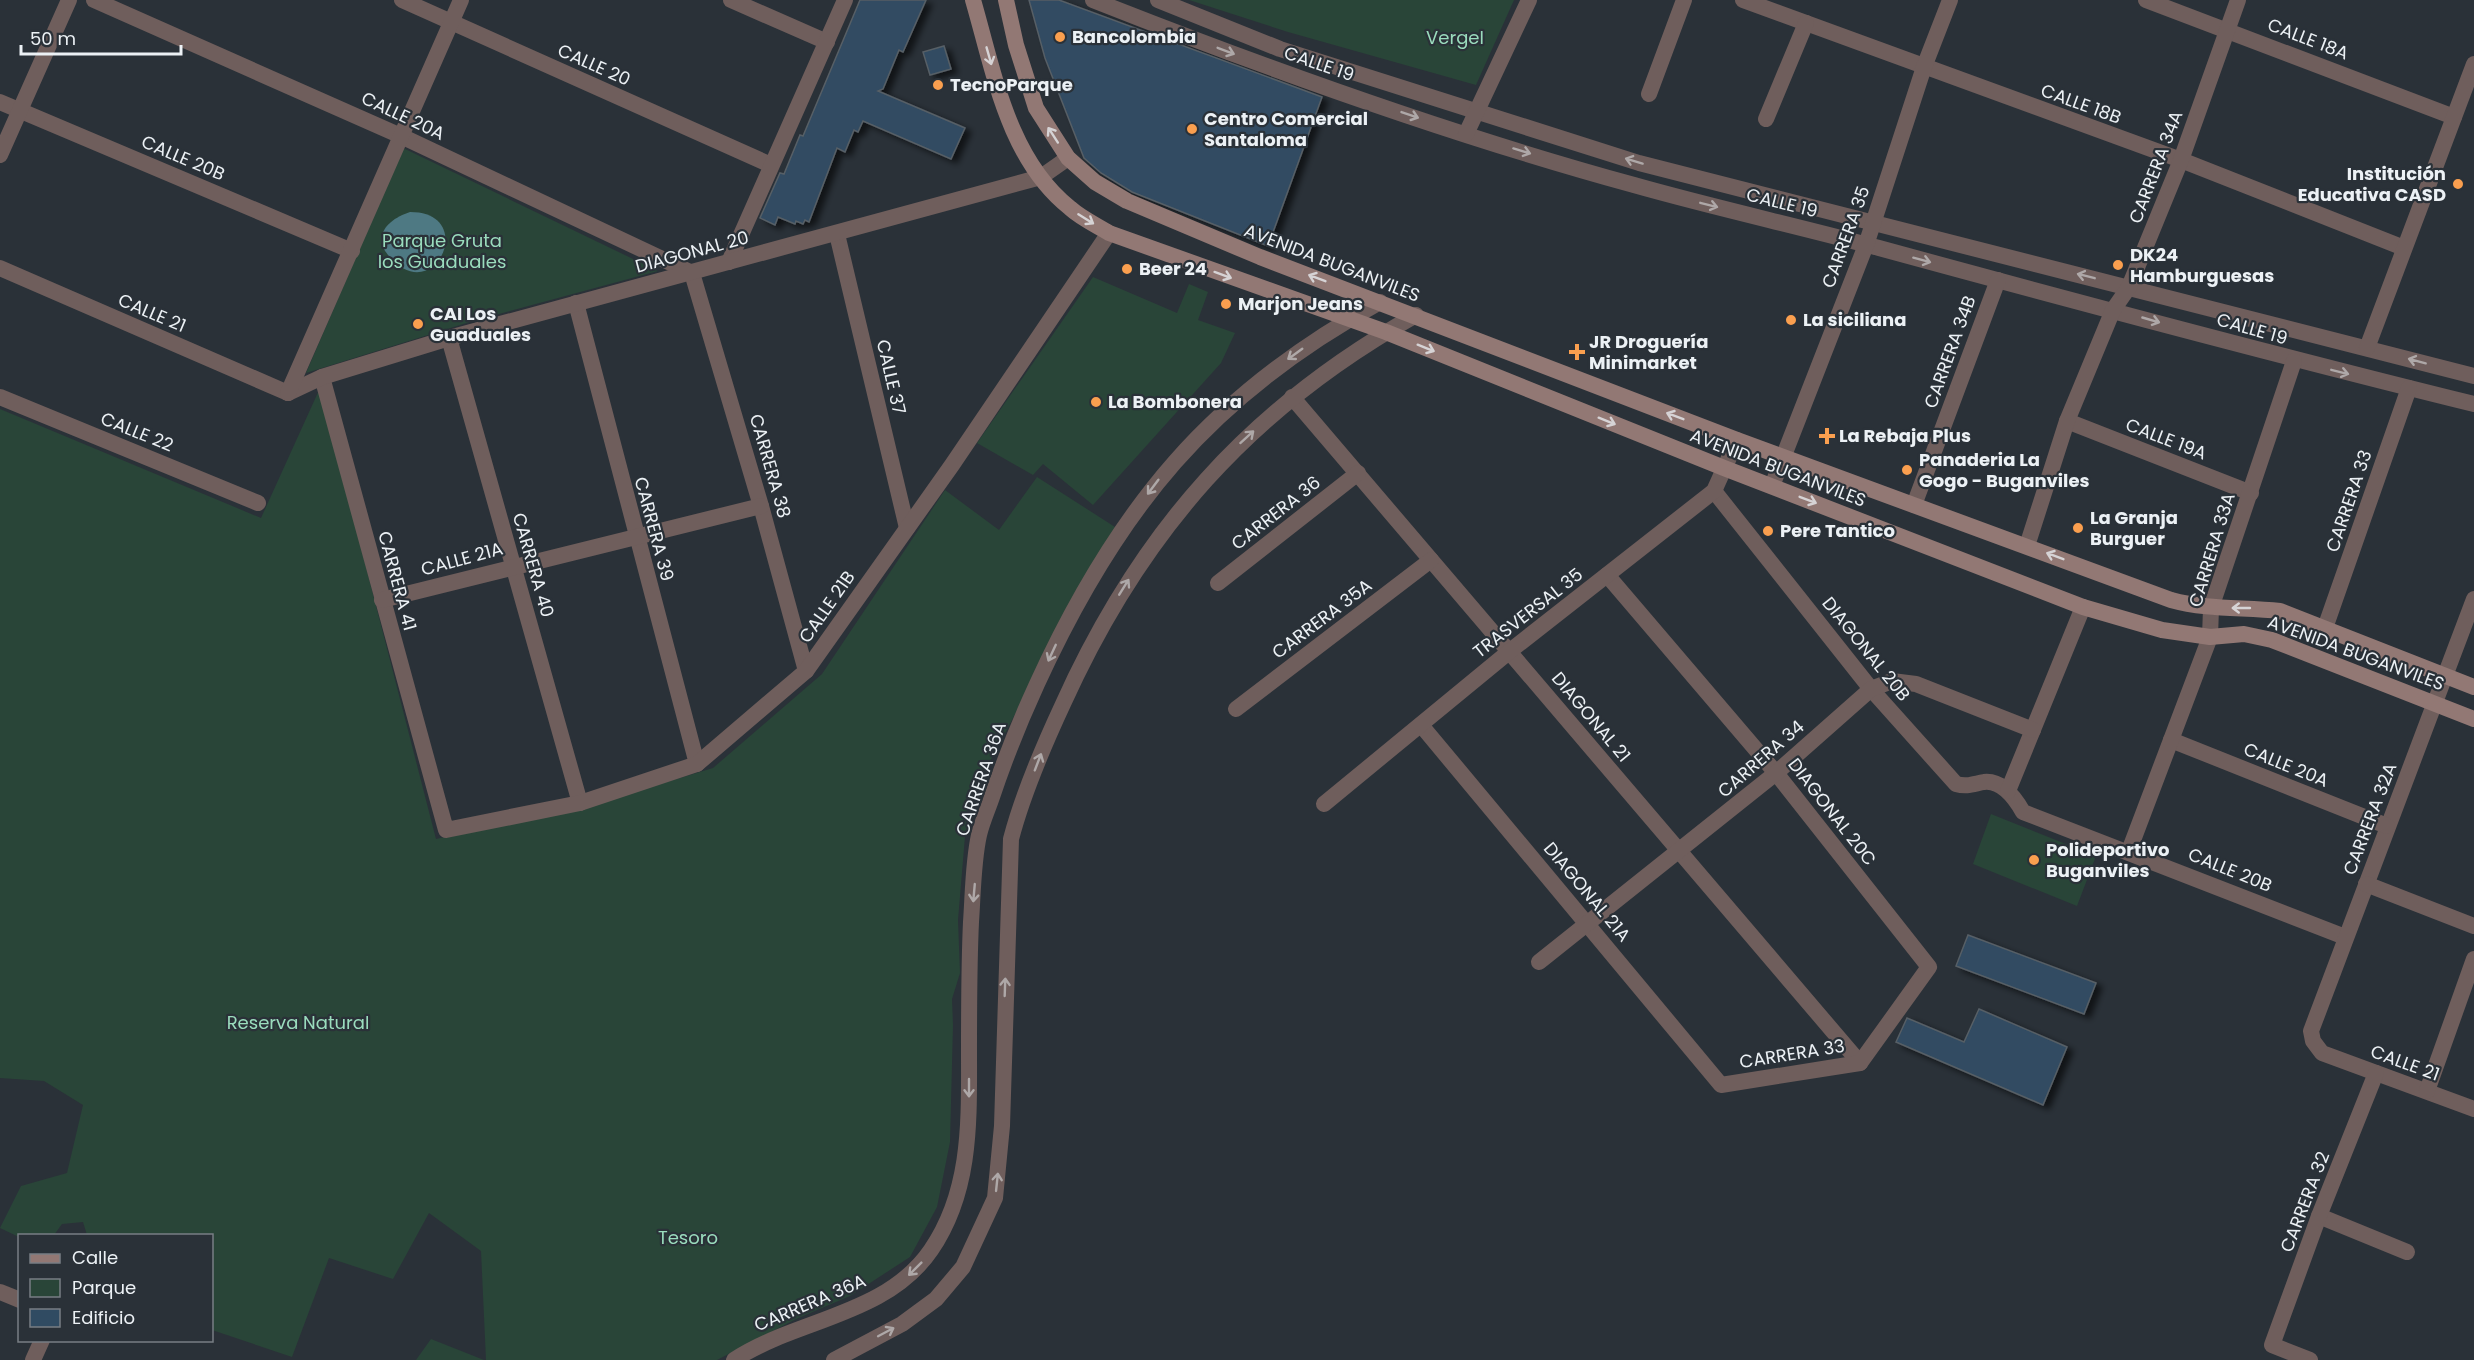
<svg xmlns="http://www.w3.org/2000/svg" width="2474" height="1360" font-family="Poppins,sans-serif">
  <defs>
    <filter id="shadow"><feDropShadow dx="6" dy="4" stdDeviation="3" flood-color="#0009"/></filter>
  </defs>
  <rect width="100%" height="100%" fill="#2a3138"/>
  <g fill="#294538">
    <polygon points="1189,0 1514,0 1476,85 1288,32"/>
    <polygon points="403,148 658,271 473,321 306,373"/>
    <polygon points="1093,277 1177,313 1189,284 1208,292 1198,320 1235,333 1221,363 1093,505 1043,464 1033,475 977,443"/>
    <polygon points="320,388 436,839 584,807 713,768 822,674 945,490 999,530 1037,477 1115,527 981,778 965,836 958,920 960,973 952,999 953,1025 950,1142 937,1207 910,1257 850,1296 796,1319 717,1360 486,1360 481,1251 429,1213 393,1279 329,1258 292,1357 212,1330 212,1236 87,1235 83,1222 62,1224 54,1235 19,1237 0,1228 21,1186 67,1173 83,1105 44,1081 0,1078 0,409 261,518"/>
    <polygon points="1991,814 2096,856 2077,906 1973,864"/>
    <polygon points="431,1339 484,1360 416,1360"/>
  </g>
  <path fill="#4e7983" d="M410 212C479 212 434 311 388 255 371 234 391 218 410 212Z"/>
  <g fill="#304b62" stroke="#575f66" stroke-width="1.5" filter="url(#shadow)">
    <polygon points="860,0 926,0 903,52 899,50 883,89 878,91 965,128 951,159 863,121 858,132 854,130 845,152 837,148 809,222 805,220 803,224 796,221 795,224 778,217 775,225 760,218 780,173 784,174 800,135 803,136"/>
    <polygon points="1029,0 1059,0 1322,97 1268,246 1132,192 1101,173 1084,158 1045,58"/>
    <polygon points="944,46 951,69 930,75 923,52"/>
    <polygon points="1968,935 2096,983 2084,1014 1956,966"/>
    <polygon points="1979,1009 2067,1047 2043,1105 1896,1042 1907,1018 1964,1042"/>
  </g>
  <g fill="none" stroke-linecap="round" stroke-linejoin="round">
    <g stroke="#6f5e5c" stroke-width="16">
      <polyline points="94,0 401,136 692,273 761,506 806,671"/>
      <polyline points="402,0 771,165"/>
      <polyline points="731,0 827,42"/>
      <path d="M1093 0C1270 70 1451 135 1634 185 1715 208 1798 226 1879 248 2077 302 2275 355 2474 404"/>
      <polyline points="1158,0 1280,49 1639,163 2474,376"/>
      <polyline points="1743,0 2181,160 2404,248"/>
      <polyline points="2146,0 2454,117"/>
      <polyline points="1649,94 1684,0"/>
      <polyline points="0,102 352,251"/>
      <polyline points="1766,119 1806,23"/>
      <polyline points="1466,134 1529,0"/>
      <polyline points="0,155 69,0"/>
      <polyline points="837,234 907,528"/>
      <polyline points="729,262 845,0"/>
      <polyline points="0,268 288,393"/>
      <polyline points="576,303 697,764"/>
      <polyline points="449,338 580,803"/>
      <polyline points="2367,348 2474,64"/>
      <polyline points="322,377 446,830 580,803 697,764 806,671 952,465 1109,233"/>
      <polyline points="288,393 322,377 449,338 1041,177 1068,158"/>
      <polyline points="288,393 461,0"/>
      <polyline points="0,397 258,503"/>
      <polyline points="1292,397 1860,1063"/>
      <polyline points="2067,421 2251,493"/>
      <polyline points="1772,486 1866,245 1924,67 1950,0"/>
      <path d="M1714 491 1871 689 1956 784C1967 787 1973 784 1984 782 2002 780 2015 798 2023 812L2345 937"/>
      <polyline points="1914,505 1998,280"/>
      <polyline points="2027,546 2067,421 2113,310 2129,287 2181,160 2238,0"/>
      <polyline points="1218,583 1358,473"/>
      <polyline points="2474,599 2311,1031 2313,1041 2322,1053 2474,1109"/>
      <polyline points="382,600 761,506"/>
      <polyline points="2325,628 2409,388"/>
      <polyline points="1236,709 1431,560"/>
      <polyline points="1421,725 1721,1085 1860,1063 1929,967 1776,773 1607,575"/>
      <polyline points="2171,740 2387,826"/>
      <polyline points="2008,791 2083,607"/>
      <polyline points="1324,804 1510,651 1714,491 1737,440"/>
      <polyline points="2129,851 2210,637 2211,608 2294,361"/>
      <polyline points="2366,884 2474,926"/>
      <polyline points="1539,962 1776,773 1871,689 1892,681 1916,684 2033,730"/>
      <polyline points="2427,1091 2474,959"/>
      <polyline points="2319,1216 2407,1252"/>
      <polyline points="0,1292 20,1300"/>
      <polyline points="33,1360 42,1340"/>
      <path d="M734 1360C796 1319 886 1316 931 1250 972 1190 969 1120 969 1050 969 1007 969 964 971 922 973 894 973 862 979 835 982 822 988 809 992 797 1005 758 1020 721 1037 684 1117 509 1210 395 1380 302"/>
      <path d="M834 1360 902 1324 936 1299 963 1267 995 1198 1002 1126 1011 839C1023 793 1043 747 1063 704 1141 531 1250 408 1416 315"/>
      <polyline points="2310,1360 2272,1345 2319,1216 2376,1073"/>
    </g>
    <g stroke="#927874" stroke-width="16">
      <path d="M973 0C994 72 1008 159 1070 208 1081 218 1096 225 1109 233L1386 332 1724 468 2083 607 2162 630 2210 637 2244 634 2272 640 2474 719"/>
      <path d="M1006 0 1016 45 1036 108 1068 158 1095 182 1127 201 1260 257 1737 440 2171 600C2207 610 2243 607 2280 611L2474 687"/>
    </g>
  </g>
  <defs><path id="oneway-shaft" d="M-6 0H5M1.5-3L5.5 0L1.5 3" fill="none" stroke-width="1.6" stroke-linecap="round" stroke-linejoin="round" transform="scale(1.5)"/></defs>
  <g stroke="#aea8a8">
    <use href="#oneway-shaft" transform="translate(1226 51) rotate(21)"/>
    <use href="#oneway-shaft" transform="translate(1410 115) rotate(19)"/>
    <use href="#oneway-shaft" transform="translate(1522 151) rotate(17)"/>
    <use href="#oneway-shaft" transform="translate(1634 161) rotate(-163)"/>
    <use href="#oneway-shaft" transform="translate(1709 205) rotate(14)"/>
    <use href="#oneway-shaft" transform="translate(1922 260) rotate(15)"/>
    <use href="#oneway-shaft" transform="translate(2086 276) rotate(-166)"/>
    <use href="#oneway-shaft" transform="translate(2151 320) rotate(16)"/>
    <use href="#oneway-shaft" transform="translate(1295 354) rotate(144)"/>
    <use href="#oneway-shaft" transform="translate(2417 361) rotate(-165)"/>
    <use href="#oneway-shaft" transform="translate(2340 372) rotate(14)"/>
    <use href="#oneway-shaft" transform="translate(1247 437) rotate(-42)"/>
    <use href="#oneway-shaft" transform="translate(1153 487) rotate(127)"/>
    <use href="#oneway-shaft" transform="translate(1124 587) rotate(-58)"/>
    <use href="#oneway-shaft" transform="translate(1052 653) rotate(115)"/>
    <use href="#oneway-shaft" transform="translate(1038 762) rotate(-69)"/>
    <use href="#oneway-shaft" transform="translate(974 893) rotate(95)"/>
    <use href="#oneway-shaft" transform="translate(1005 987) rotate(-88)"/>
    <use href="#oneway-shaft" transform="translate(969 1088) rotate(90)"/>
    <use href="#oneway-shaft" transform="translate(997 1182) rotate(-84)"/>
    <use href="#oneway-shaft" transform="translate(915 1269) rotate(135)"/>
    <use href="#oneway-shaft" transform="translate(886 1332) rotate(-28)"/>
  </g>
  <g stroke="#d6d3d5">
    <use href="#oneway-shaft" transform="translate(989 56) rotate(74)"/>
    <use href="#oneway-shaft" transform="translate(1053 135) rotate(-123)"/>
    <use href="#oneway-shaft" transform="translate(1086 219) rotate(32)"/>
    <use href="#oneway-shaft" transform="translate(1223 275) rotate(20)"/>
    <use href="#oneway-shaft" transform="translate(1317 278) rotate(-159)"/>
    <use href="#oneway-shaft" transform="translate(1426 348) rotate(22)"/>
    <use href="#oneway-shaft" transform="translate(1675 416) rotate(-159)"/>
    <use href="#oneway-shaft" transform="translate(1607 421) rotate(22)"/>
    <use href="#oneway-shaft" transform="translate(1808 500) rotate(21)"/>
    <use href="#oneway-shaft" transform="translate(2055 556) rotate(-159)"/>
    <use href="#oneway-shaft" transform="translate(2241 608) rotate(180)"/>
  </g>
  <g fill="#fa9f4f" stroke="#2a3138" stroke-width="2">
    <circle cx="1060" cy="37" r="6"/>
    <circle cx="938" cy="85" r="6"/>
    <circle cx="1192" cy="129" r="6"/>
    <circle cx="2458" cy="184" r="6"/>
    <circle cx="2118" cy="265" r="6"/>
    <circle cx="1127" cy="269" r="6"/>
    <circle cx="1226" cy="304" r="6"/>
    <circle cx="1791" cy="320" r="6"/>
    <circle cx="418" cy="324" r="6"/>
    <path d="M1574 343h6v6h6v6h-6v6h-6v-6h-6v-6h6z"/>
    <circle cx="1096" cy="402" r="6"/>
    <path d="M1824 427h6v6h6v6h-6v6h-6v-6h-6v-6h6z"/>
    <circle cx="1907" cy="470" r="6"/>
    <circle cx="2078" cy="528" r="6"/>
    <circle cx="1768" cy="531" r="6"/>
    <circle cx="2034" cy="860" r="6"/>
  </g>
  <g text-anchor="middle" stroke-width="4.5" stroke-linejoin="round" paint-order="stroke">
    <g font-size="18" font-weight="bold" fill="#ecf1f5" stroke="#2a3138" text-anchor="start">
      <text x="1072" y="43">Bancolombia</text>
      <text x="950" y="91">TecnoParque</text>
      <text x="1204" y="125">Centro Comercial<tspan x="1204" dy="21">Santaloma</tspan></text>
      <text x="2446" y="180" text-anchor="end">Institución<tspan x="2446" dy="21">Educativa CASD</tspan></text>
      <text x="2130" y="261">DK24<tspan x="2130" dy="21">Hamburguesas</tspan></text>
      <text x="1139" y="275">Beer 24</text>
      <text x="1238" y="310">Marjon Jeans</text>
      <text x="430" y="320">CAI Los<tspan x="430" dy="21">Guaduales</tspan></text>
      <text x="1803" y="326">La siciliana</text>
      <text x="1589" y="348">JR Droguería<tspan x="1589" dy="21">Minimarket</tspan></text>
      <text x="1108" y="408">La Bombonera</text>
      <text x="1839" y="442">La Rebaja Plus</text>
      <text x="1919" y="466">Panaderia La<tspan x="1919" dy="21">Gogo - Buganviles</tspan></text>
      <text x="2090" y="524">La Granja<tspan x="2090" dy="21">Burguer</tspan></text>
      <text x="1780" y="537">Pere Tantico</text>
      <text x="2046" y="856">Polideportivo<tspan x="2046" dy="21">Buganviles</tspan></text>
    </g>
    <g font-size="18" fill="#9adcbd" stroke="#2a3138">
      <text x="1455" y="44">Vergel</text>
      <text x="442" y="247">Parque Gruta<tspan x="442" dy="21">los Guaduales</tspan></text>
      <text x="298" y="1029">Reserva Natural</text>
      <text x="688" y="1244">Tesoro</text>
    </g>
    <g font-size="18" fill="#ecf1f5" stroke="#2a3138">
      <text transform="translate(2308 39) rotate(21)" y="6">CALLE 18A</text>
      <text transform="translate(1319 64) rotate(19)" y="6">CALLE 19</text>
      <text transform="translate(594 65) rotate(24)" y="6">CALLE 20</text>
      <text transform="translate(2081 104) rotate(20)" y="6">CALLE 18B</text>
      <text transform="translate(403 116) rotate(25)" y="6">CALLE 20A</text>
      <text transform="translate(183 158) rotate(23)" y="6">CALLE 20B</text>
      <text transform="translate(2156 167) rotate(-69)" y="6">CARRERA 34A</text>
      <text transform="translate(1782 203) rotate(14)" y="6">CALLE 19</text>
      <text transform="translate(1846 237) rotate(-70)" y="6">CARRERA 35</text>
      <text transform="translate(692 252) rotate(-15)" y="6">DIAGONAL 20</text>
      <text transform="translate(1332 263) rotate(21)" y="6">AVENIDA BUGANVILES</text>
      <text transform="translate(152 313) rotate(23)" y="6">CALLE 21</text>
      <text transform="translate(2252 329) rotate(16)" y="6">CALLE 19</text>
      <text transform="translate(1950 352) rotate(-70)" y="6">CARRERA 34B</text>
      <text transform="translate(891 377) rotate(77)" y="6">CALLE 37</text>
      <text transform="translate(137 432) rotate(22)" y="6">CALLE 22</text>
      <text transform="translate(2166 439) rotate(21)" y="6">CALLE 19A</text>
      <text transform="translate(770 466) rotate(74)" y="6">CARRERA 38</text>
      <text transform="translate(1778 468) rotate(21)" y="6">AVENIDA BUGANVILES</text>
      <text transform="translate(2349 501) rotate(-71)" y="6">CARRERA 33</text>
      <text transform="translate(1276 513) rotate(-38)" y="6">CARRERA 36</text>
      <text transform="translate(654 529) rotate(75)" y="6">CARRERA 39</text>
      <text transform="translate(2212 550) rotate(-73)" y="6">CARRERA 33A</text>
      <text transform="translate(462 559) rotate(-15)" y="6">CALLE 21A</text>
      <text transform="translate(533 565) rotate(74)" y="6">CARRERA 40</text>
      <text transform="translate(397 581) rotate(75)" y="6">CARRERA 41</text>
      <text transform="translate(827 607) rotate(-55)" y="6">CALLE 21B</text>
      <text transform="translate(1528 613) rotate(-38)" y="6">TRASVERSAL 35</text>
      <text transform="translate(1322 619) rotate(-37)" y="6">CARRERA 35A</text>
      <text transform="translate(1866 649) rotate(51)" y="6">DIAGONAL 20B</text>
      <text transform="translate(2356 653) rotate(20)" y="6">AVENIDA BUGANVILES</text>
      <text transform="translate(1591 717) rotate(50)" y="6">DIAGONAL 21</text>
      <text transform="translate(1761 759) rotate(-41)" y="6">CARRERA 34</text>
      <text transform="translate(2286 765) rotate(22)" y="6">CALLE 20A</text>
      <text transform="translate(981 779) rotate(-71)" y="6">CARRERA 36A</text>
      <text transform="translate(1832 812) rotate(52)" y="6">DIAGONAL 20C</text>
      <text transform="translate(2370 819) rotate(-69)" y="6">CARRERA 32A</text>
      <text transform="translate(2230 870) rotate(22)" y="6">CALLE 20B</text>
      <text transform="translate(1587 892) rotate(50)" y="6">DIAGONAL 21A</text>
      <text transform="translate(1792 1054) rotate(-9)" y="6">CARRERA 33</text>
      <text transform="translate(2405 1063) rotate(20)" y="6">CALLE 21</text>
      <text transform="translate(2305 1202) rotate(-69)" y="6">CARRERA 32</text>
      <text transform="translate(810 1303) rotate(-23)" y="6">CARRERA 36A</text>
    </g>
  </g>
  <rect x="18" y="1234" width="195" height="108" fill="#2a3138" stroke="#787e84" stroke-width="1.5"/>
  <rect x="30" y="1254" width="30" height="9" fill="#927874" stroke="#787e84" stroke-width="1.5"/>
  <text x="72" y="1264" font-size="18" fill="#ecf1f5">Calle</text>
  <rect x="30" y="1279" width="30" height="18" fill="#294538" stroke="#787e84" stroke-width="1.5"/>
  <text x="72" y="1294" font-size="18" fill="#ecf1f5">Parque</text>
  <rect x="30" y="1309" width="30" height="18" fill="#304b62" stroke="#787e84" stroke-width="1.5"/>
  <text x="72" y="1324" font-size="18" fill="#ecf1f5">Edificio</text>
  <path d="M21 45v9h160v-9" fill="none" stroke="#ecf1f5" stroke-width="3"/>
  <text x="30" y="45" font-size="18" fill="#ecf1f5" stroke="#2a3138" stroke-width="4.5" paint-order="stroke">50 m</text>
</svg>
